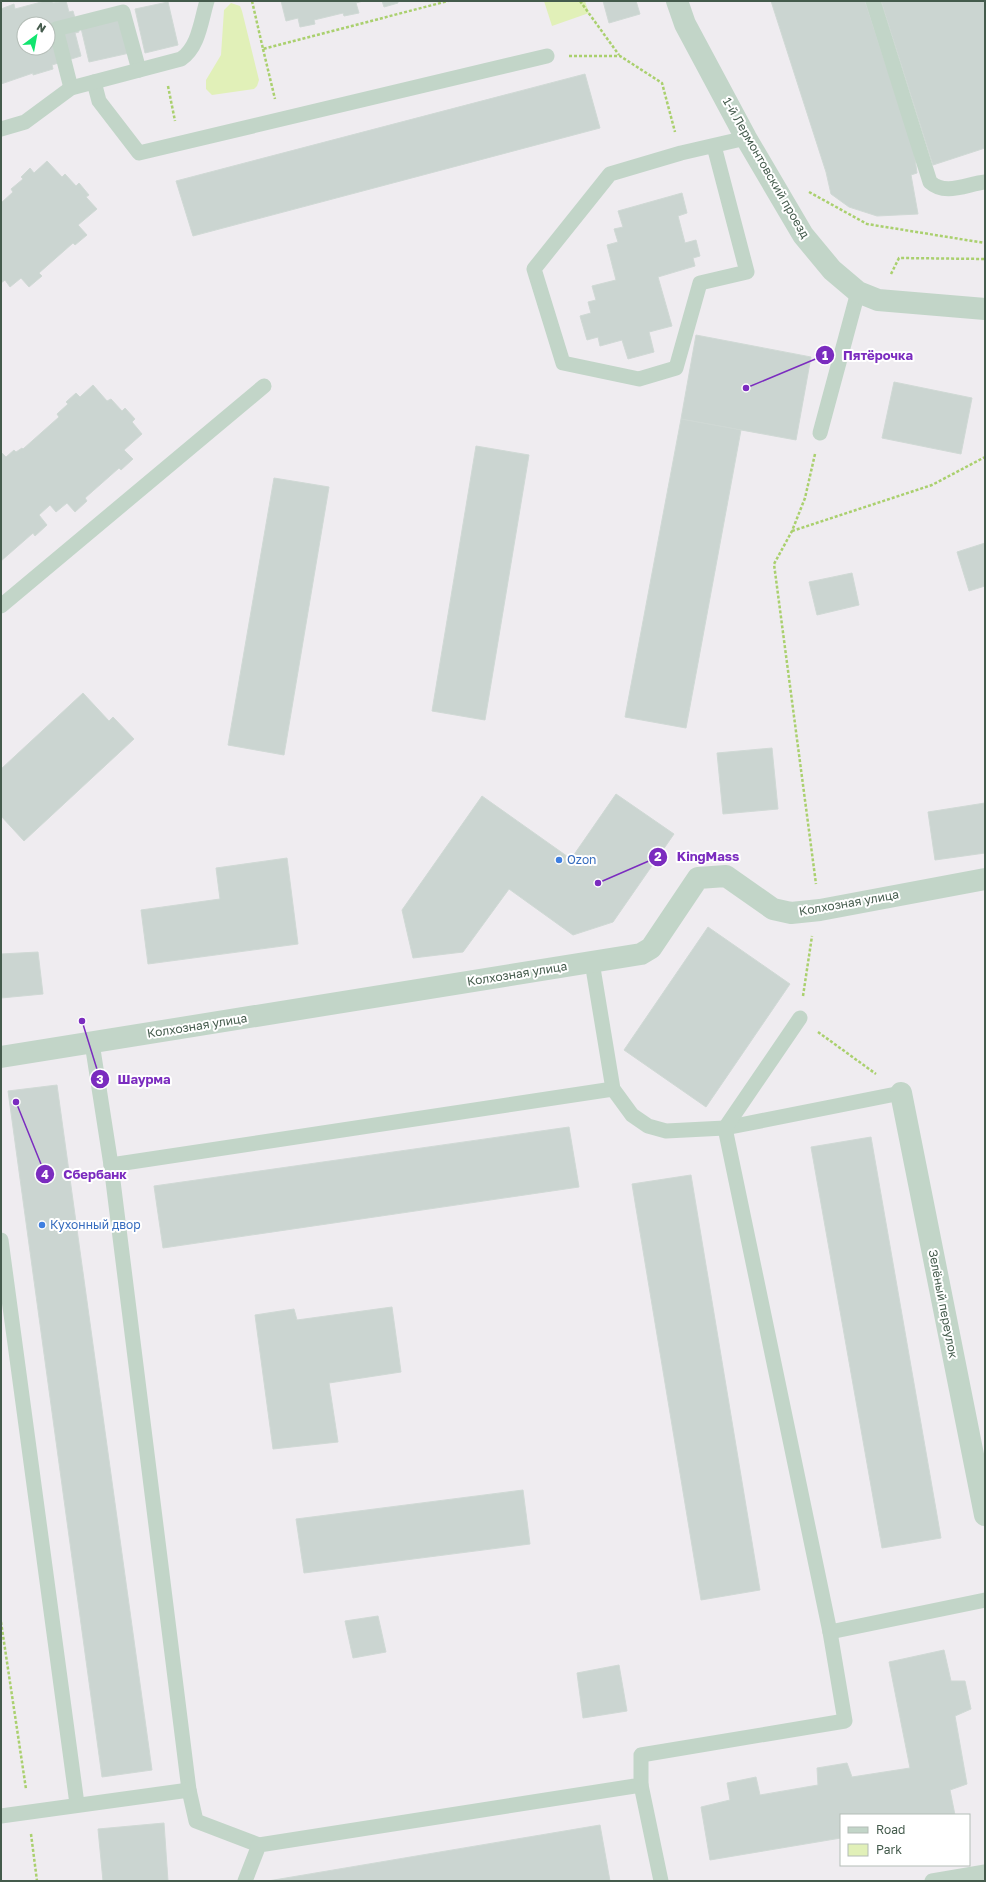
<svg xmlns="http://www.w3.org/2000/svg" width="986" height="1882" font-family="'Golos Text',sans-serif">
  <rect width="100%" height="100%" fill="#efecf0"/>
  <g fill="#e1f0b8">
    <polygon points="544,1 585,1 589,13 552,26"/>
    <polygon points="231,3 240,6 242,11 259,80 257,86 254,89 212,95 206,89 206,80 221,55 224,10"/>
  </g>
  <g fill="#cbd5d1" stroke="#d0d9d5" fill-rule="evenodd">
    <path d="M45 1H52L53 3 66 1 69 12 73 11 79 32 75 33 81 56 52 65 53 69 33 75V73L1 84V9L14 4 15 9ZM24 24H48V48H24Z"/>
    <polygon points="281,1 363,1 356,3 359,13 344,16 343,13 314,20 315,24 300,27 298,18 286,21"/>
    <polygon points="382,1 398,1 398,3 384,7"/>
    <polygon points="603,1 636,1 640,14 609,23"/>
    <polygon points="771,1 865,1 914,151 917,173 911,175 918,214 877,216 849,207 831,194 826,172"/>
    <polygon points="881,1 985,1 985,148 933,165"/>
    <polygon points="168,2 178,45 145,53 135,9"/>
    <polygon points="127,18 134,52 89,62 81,28"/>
    <polygon points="585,74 600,128 193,236 176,181"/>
    <polygon points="47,161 62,177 65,174 76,186 79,183 89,195 86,197 97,209 78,225 87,235 75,245 73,243 39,273 42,276 29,287 21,278 10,287 5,280 1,283 1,203 13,192 11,189 23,179 21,177 30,168 34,173"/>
    <polygon points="682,193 687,213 678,216 685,243 696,240 700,256 693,258 695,266 658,277 672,326 649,332 654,352 628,359 622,340 600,346 598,337 587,340 580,316 591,313 588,302 596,300 592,286 616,280 607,245 618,242 614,229 623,227 618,211"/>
    <polygon points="696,335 811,357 796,440 681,419"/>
    <polygon points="894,382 972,398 961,454 882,438"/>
    <polygon points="93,385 107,401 111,399 122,411 125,408 135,419 132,422 142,434 124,450 133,459 121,470 119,468 85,498 87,501 75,512 67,503 56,512 50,505 39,515 47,525 35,536 33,533 1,561 1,452 6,457 14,450 16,452 22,448 23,449 59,417 57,414 68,404 66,402 76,393 80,397"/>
    <polygon points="681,419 741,430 686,728 625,717"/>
    <polygon points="476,446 529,455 485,720 432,711"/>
    <polygon points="274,478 329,487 284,755 228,745"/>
    <polygon points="985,543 985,586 969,591 957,552"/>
    <polygon points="852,573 859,605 817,615 809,582"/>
    <polygon points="83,693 109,721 113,717 134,739 24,841 1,816 1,769"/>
    <polygon points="772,748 778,809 723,814 717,753"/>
    <polygon points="616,794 674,834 613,922 573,935 509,889 463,952 413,958 402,910 482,796 571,859"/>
    <polygon points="985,803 985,853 935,860 928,812"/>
    <polygon points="287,858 298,944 148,964 141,910 220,899 216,868"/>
    <polygon points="708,927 790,984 706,1107 624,1050"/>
    <polygon points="38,952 43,994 1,998 1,954"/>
    <polygon points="57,1085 152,1770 102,1777 8,1091"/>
    <polygon points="569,1127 579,1187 163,1248 154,1186"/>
    <polygon points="871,1137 941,1538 882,1548 811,1147"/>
    <polygon points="691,1175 760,1590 701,1600 632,1184"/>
    <polygon points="392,1307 401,1372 329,1383 338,1442 273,1449 255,1315 294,1309 297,1320"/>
    <polygon points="523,1490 530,1544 304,1573 296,1519"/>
    <polygon points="378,1616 386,1652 353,1658 345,1621"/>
    <polygon points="944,1650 951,1681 965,1681 971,1709 955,1716 967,1784 950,1790 955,1815 841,1815 841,1838 710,1860 701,1807 730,1800 727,1783 756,1777 760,1795 818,1785 817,1768 847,1763 852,1777 910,1768 889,1662"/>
    <polygon points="619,1665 627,1711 583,1718 577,1673"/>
    <polygon points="164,1823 168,1881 103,1881 98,1829"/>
    <polygon points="600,1825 610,1881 268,1881"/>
  </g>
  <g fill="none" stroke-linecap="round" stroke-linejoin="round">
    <g stroke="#aad06e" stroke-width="2.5" stroke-dasharray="3 2" stroke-linecap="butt">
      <polyline points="252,1 263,49 448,1"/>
      <polyline points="580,1 619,55"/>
      <polyline points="263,49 275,99"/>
      <polyline points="569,56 620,56 662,83 675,132"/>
      <polyline points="168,86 175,121"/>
      <polyline points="809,192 867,224 985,243"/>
      <polyline points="891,274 899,258 985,259"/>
      <polyline points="815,454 805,498 792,531 774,564 816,884"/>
      <polyline points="792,531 932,485 985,457"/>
      <polyline points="803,996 812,936"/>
      <polyline points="818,1032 876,1074"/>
      <polyline points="1,1622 26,1789"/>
      <polyline points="31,1834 37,1881"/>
    </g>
    <g stroke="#c2d5c8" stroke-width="15">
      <path d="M873 1 930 182C945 196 967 184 985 182"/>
      <polyline points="94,82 99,101 139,153 547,56"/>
      <polyline points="71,88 56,29 123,12 139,70"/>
      <path d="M1 129 25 122 71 88 181 59C199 47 201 20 207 1"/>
      <polyline points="714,146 747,272 700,283 676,368 639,379 563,363 534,269 610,174 681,153 746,138"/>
      <polyline points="820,433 858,292"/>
      <polyline points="1,606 264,386"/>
      <polyline points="592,962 613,1089 632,1115 648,1126 666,1131 725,1128 901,1093"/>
      <polyline points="92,1043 111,1165 189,1790 196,1821 259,1845"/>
      <polyline points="111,1165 613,1089"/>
      <polyline points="1,1240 77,1804"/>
      <polyline points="830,1632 985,1600"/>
      <polyline points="641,1785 661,1881"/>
      <polyline points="1,1816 189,1790"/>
      <polyline points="245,1881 259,1845 641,1785 641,1755 845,1721 830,1632 725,1128 800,1018"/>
      <polyline points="932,1881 985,1872"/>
    </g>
    <g stroke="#c2d5c8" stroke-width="22">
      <polyline points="677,1 685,24 746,138 803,235 832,270 858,292 878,300 985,309"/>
      <polyline points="1,1057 641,954 651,948 698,878 726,876 773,909 791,913 820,910 985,879"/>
      <polyline points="901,1093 985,1515"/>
    </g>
  </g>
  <g fill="#3f7fe0" stroke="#fff" stroke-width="1.5">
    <circle cx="559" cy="860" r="4"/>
    <circle cx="42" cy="1225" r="4"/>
  </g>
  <g text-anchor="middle" stroke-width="4" stroke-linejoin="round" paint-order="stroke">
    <g font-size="12" fill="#445b4c" stroke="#fff">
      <text transform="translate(766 168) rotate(60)" y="4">1-й Лермонтовский проезд</text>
      <text transform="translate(849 903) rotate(-10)" y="4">Колхозная улица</text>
      <text transform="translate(517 974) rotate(-9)" y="4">Колхозная улица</text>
      <text transform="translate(197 1026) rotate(-9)" y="4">Колхозная улица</text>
      <text transform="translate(943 1304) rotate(79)" y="4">Зелёный переулок</text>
    </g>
    <g font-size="12" fill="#366cbe" stroke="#fff" text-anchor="start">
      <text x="567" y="864">Ozon</text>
      <text x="50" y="1229">Кухонный двор</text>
    </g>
  </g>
  <path fill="none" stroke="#7b2cbf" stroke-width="1.5" d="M746 388L825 355M598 883L658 857M82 1021L100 1079M16 1102L45 1174"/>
  <g fill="#7b2cbf" stroke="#fff" stroke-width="1.5">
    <circle cx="746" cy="388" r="4"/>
    <circle cx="598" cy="883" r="4"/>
    <circle cx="82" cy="1021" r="4"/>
    <circle cx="16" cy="1102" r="4"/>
    <circle cx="825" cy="355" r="10"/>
    <circle cx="658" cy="857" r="10"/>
    <circle cx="100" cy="1079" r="10"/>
    <circle cx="45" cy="1174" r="10"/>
  </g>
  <g font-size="12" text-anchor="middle" font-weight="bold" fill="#fff">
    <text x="825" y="360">1</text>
    <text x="658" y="861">2</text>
    <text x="100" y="1084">3</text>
    <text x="45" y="1179">4</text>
  </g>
  <g font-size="13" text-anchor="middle" font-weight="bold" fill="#7b2cbf" stroke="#fff" stroke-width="4" stroke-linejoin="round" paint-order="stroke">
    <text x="878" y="360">Пятёрочка</text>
    <text x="708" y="861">KingMass</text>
    <text x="144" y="1084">Шаурма</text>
    <text x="95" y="1179">Сбербанк</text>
  </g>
  <rect width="986" height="1882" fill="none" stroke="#445b4c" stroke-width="4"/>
  <rect x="840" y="1814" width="130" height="52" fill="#ffffff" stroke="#b4bdb7"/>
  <rect x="848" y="1827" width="20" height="6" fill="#c2d5c8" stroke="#b4bdb7"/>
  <text x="876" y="1834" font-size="12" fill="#445b4c">Road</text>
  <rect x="848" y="1844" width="20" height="12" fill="#e1f0b8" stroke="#b4bdb7"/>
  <text x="876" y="1854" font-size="12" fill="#445b4c">Park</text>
  <g transform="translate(36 36) rotate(32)"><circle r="19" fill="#ffffff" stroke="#b4bdb7"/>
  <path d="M0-3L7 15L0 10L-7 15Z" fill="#11e56f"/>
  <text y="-6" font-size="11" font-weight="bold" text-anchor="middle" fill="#445b4c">N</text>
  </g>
</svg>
